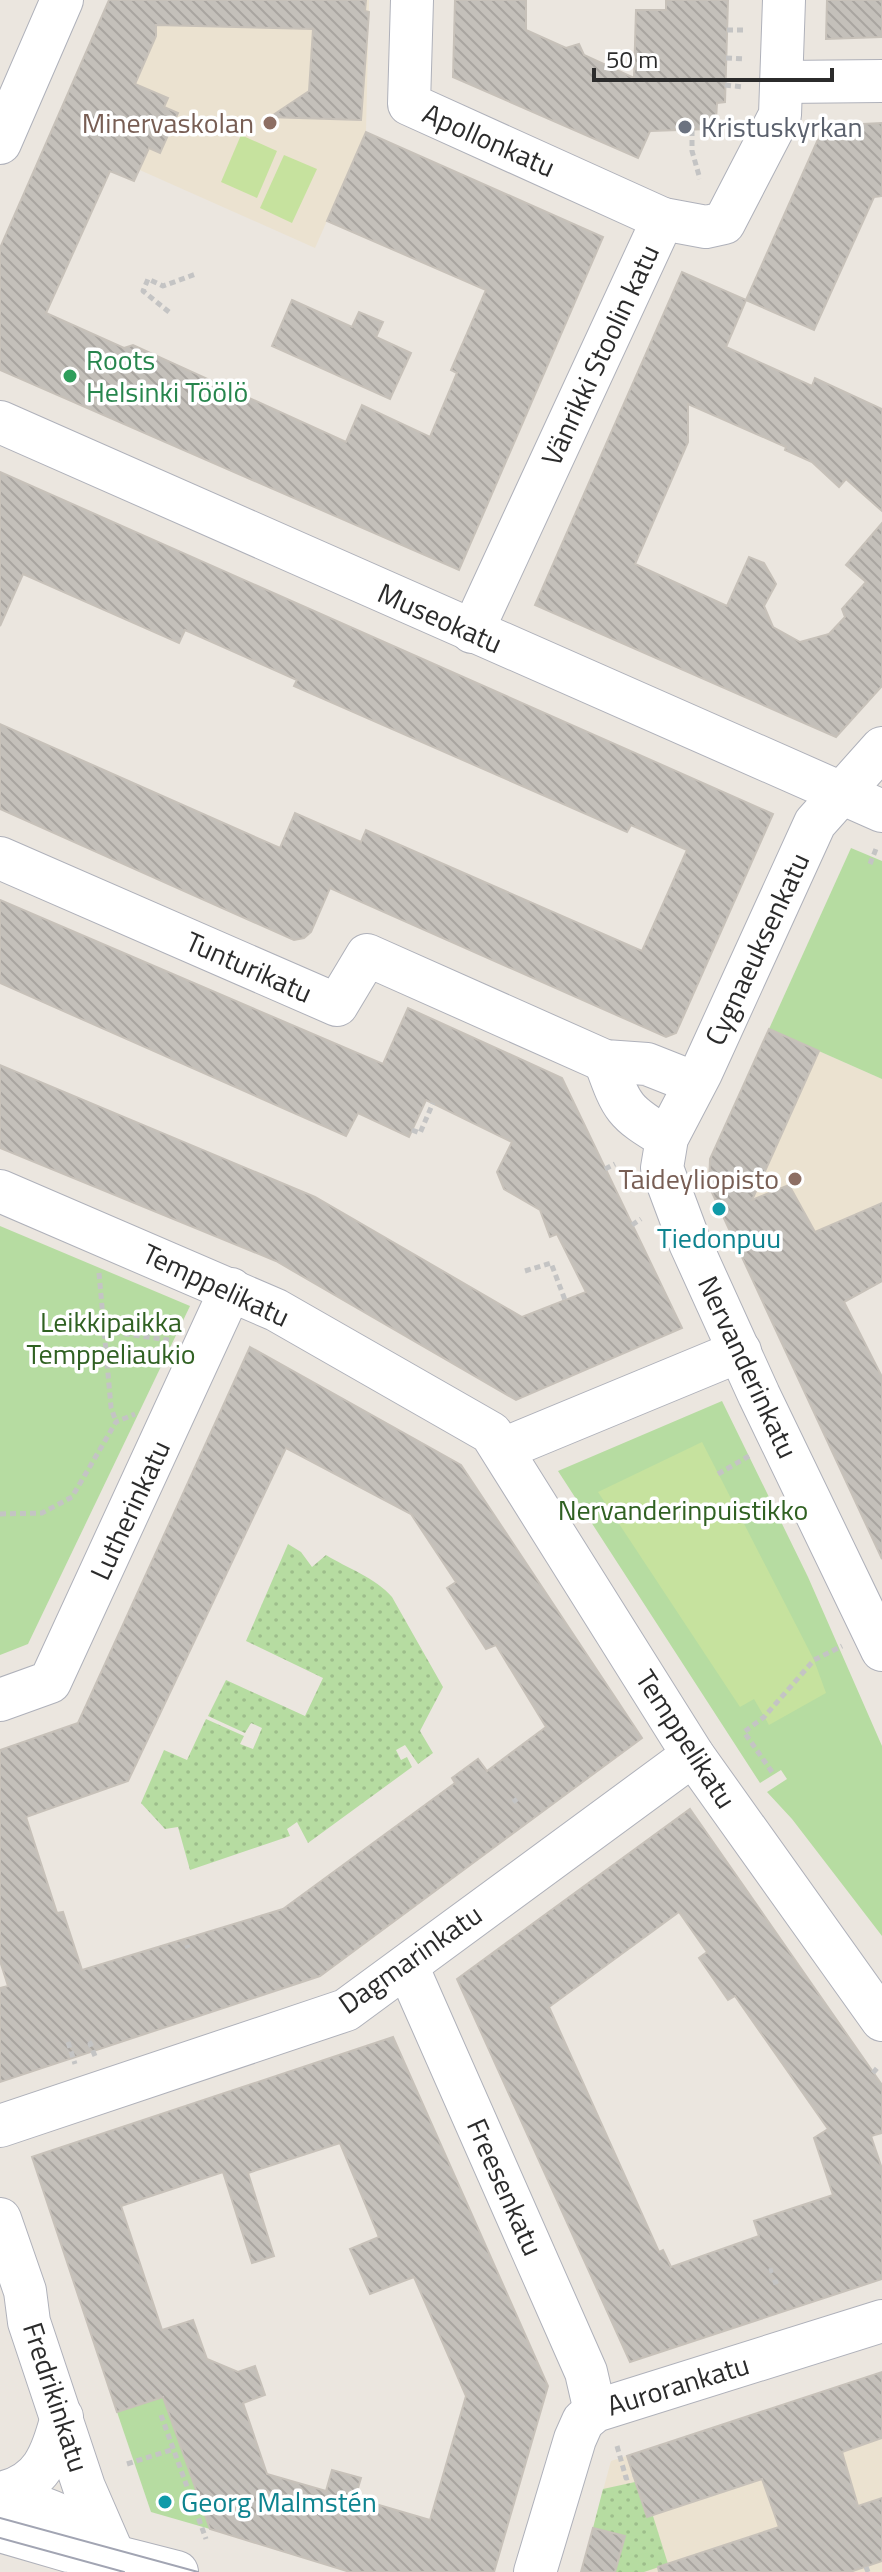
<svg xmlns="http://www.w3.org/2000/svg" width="882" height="2572" font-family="'Titillium Web',sans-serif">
  <defs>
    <pattern id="grass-dots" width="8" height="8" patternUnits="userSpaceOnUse" patternTransform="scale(2)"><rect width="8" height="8" fill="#b6dca1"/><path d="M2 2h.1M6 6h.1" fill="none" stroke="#9dbd8b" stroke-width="1.8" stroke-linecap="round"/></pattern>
    <pattern id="building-back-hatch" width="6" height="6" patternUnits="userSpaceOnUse" patternTransform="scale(2)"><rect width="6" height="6" fill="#c4c0ba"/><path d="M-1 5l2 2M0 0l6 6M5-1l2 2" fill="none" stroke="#a9a5a0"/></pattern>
  </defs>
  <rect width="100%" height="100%" fill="#ebe6df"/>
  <g fill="#ebe2d0">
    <polygon points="109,0 369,0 366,132 315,248 115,159 143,146 160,153 178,114 164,107 167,99 135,86 149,53 96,29"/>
    <polygon points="769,1029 882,1079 882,1281 780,1339 709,1186 707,1172"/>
    <polygon points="882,2372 882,2572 581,2572 611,2461"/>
  </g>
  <g fill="url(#grass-dots)">
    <path d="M288 1544 301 1552 312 1567 326 1555C347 1568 376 1578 392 1597L443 1687 420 1731 433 1753 418 1764 405 1745 396 1750 401 1760 407 1757 412 1767 308 1843 297 1822 287 1829 290 1836 190 1870 178 1827 165 1829 141 1803 164 1750 187 1760 206 1719 244 1736 240 1744 253 1749 262 1728 251 1723 245 1733 208 1716 226 1680 305 1716 323 1678 246 1641Z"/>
    <polygon points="635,2482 647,2517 653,2516 668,2564 644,2572 615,2572 625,2536 593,2528 603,2489"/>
  </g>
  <g fill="#b6dca1">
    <polygon points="851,848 882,861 882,1079 769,1029"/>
    <polygon points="0,1226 190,1306 28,1644 0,1655"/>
    <polygon points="722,1401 808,1577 882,1746 882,1936 792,1819 767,1792 787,1779 781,1770 760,1783 558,1471"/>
    <polygon points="164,2397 210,2529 151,2512 117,2412"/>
  </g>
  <g fill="#c6e29e">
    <polygon points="241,135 277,151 257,198 221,182"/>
    <polygon points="284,155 317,169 292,223 260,208"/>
    <polygon points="702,1442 814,1660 826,1693 769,1725 754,1699 740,1707 598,1492"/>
  </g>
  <g fill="url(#building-back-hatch)" stroke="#c7c1b9" stroke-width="2" fill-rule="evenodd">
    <polygon points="109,0 366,0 365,11 369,12 361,120 270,117 309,91 313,29 156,25 156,36 135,84 168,98 164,107 178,113 160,153 149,148 134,181 110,171 46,313 124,348 133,345 346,442 362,405 430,437 457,373 451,370 486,290 327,221 366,132 603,237 459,570 0,370 0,248"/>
    <polygon points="455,0 526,0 526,30 566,48 579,44 584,55 634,78 636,10 666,10 666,0 728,0 725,102 717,103 716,120 708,122 708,129 650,131 638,158 453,77"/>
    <polygon points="827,0 882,0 882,37 826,39"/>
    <polygon points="882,123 882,196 874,197 814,330 746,300 726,347 812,386 815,378 882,409 882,511 846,479 839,487 812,462 785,450 786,447 688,404 688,442 635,564 727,606 749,557 764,563 776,584 764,606 773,627 800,642 829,634 845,617 842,609 866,582 846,565 882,523 882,686 836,737 535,605 682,272 746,300 824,126"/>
    <polygon points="292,300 352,327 359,312 383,322 376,337 411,353 390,399 272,346"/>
    <polygon points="0,472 773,814 676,1033 666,1037 330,888 311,932 304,938 294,940 0,809 0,724 280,848 295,813 361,842 366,830 642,951 687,850 631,825 627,832 294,686 297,680 185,630 179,643 23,574 0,626"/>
    <polygon points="0,900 383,1064 408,1008 562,1078 682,1328 516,1400 276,1261 0,1148 0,1065 315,1197 522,1317 586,1292 557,1234 550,1237 540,1210 504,1189 497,1172 512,1142 426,1100 409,1137 358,1113 346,1136 0,983"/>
    <polygon points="769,1029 819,1051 752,1200 789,1185 815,1232 882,1203 882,1281 844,1302 882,1377 882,1559 709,1186 710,1159"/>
    <path d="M250 1347 461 1465 642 1738 320 1976 0 2082V1988L8 1986 0 1961V1750L78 1723ZM286 1448 411 1514 456 1582 447 1588 486 1649 496 1645 546 1727 487 1771 478 1759 452 1778 455 1783 283 1909 82 1970 63 1912 57 1913 26 1817 128 1781Z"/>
    <path d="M690 1809 882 2085V2133L871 2136 882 2169V2279L630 2362 457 1979ZM679 1912 707 1952 699 1958 728 2000 735 1996 828 2129 814 2138 833 2195 754 2221 759 2236 671 2267 663 2250 659 2252 549 2007Z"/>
    <path d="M393 2037 548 2386 494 2572H350L210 2529 163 2397 117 2412 32 2157ZM340 2143 379 2237 350 2249 370 2294 414 2277 466 2396 430 2520 355 2498 361 2478 332 2470 326 2491 267 2474 243 2403 265 2395 255 2366 238 2372 207 2359 193 2320 162 2330 121 2206 223 2172 252 2263 274 2256 248 2173Z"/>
    <polygon points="882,2372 882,2438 842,2452 858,2506 882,2498 882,2561 850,2572 659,2572 658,2567 779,2527 762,2479 647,2517 627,2456"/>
    <polygon points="593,2528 625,2536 615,2572 581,2572"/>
  </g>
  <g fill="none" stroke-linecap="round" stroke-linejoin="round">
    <g stroke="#afb1ba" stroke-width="44">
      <g id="minor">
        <polyline points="412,0 409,104 663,219"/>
        <polyline points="782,82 882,81"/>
        <polyline points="0,143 62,0"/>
        <polyline points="0,422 882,811"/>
        <polyline points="472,632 663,219 706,227 724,223 780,115 784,0"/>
        <polyline points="882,748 815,823 701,1073 667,1138 662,1168 690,1243 759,1395 882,1650"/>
        <polyline points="0,858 337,1005 367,955 605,1061 647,1064 695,1083"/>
        <path d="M605 1061C622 1108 623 1112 667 1138"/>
        <polyline points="0,1191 276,1310 491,1433 693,1755 882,2020"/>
        <polyline points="503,1449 740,1351"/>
        <polyline points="0,1700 50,1682 231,1289"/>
        <polyline points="407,1966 586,2372 595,2411"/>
        <polyline points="0,2126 346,2010 693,1755"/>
        <polyline points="0,2219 25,2291 29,2322 84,2487 121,2572"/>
        <path d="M0 2493C43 2484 51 2455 62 2417"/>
        <path d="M0 2494C42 2507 77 2517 107 2549"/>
        <polyline points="0,2531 69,2551 114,2556 177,2572"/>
        <polyline points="535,2572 575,2439 583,2421 595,2411 882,2321"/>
      </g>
    </g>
    <g stroke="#c4c4c4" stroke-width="5" stroke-dasharray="6 4" stroke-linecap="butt">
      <polyline points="727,30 747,30"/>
      <polyline points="726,58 745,59"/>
      <polyline points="725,85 743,87"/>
      <polyline points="692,130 692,151 700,179"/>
      <polyline points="169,312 143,291 148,279 163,286 196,274"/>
      <polyline points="870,864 876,849"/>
      <polyline points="412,1130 420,1133 433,1103"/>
      <polyline points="605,1169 615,1164"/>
      <polyline points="632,1225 641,1219"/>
      <polyline points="525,1271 551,1263 565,1300"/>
      <polyline points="99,1273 111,1407 116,1422"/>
      <polyline points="104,1331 169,1340"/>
      <polyline points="718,1474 749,1456"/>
      <polyline points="0,1514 42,1513 72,1497 116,1422 135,1414"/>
      <polyline points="772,1772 744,1732 764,1717 814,1660 842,1646"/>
      <polyline points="513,1802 517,1799"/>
      <polyline points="187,1945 188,1948"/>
      <polyline points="68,2042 75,2064"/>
      <polyline points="95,2056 90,2044 95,2041"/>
      <polyline points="873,2073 878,2067"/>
      <polyline points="769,2271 773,2270"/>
      <polyline points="773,2283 778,2281"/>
      <polyline points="161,2415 206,2539"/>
      <polyline points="617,2446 626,2478 633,2476"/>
      <polyline points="127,2464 174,2449"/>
      <polyline points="866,2567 868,2572"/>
    </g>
    <use href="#minor" stroke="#fff" stroke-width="42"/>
    <g stroke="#a2a5b3" stroke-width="2">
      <polyline points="0,2518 198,2572"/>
      <polyline points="0,2538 124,2572"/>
    </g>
  </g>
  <g fill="#8d6e63" stroke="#fff" stroke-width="3">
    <circle cx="270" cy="123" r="8"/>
    <circle cx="795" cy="1179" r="8"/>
  </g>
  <circle fill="#6b7280" stroke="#fff" stroke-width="3" cx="685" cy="127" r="8"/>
  <circle fill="#2e9e5b" stroke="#fff" stroke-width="3" cx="70" cy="376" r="8"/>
  <g fill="#0f9aa8" stroke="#fff" stroke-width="3">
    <circle cx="719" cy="1209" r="8"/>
    <circle cx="165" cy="2502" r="8"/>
  </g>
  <g text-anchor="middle" stroke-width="7" stroke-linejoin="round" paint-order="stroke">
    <g font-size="28" fill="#785e54" stroke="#fff" text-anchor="end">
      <text x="254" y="133">Minervaskolan</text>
      <text x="779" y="1189">Taideyliopisto</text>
    </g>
    <g font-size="28" fill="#5b616d" stroke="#fff" text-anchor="start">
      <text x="701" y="137">Kristuskyrkan</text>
    </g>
    <g font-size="28" fill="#2b2b2b" stroke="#fff">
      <text transform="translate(489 140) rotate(24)" y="10">Apollonkatu</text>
      <text transform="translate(600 355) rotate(-65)" y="10">Vänrikki Stoolin katu</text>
      <text transform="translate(440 618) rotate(24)" y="10">Museokatu</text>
      <text transform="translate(757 949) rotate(-65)" y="10">Cygnaeuksenkatu</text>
      <text transform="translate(249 967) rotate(24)" y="10">Tunturikatu</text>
      <text transform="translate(216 1285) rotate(25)" y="10">Temppelikatu</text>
      <text transform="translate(748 1367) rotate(65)" y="10">Nervanderinkatu</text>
      <text transform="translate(130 1510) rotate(-65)" y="10">Lutherinkatu</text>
      <text transform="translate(686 1739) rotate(57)" y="10">Temppelikatu</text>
      <text transform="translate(410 1959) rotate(-35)" y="10">Dagmarinkatu</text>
      <text transform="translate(505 2187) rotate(66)" y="10">Freesenkatu</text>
      <text transform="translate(678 2385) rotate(-17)" y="10">Aurorankatu</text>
      <text transform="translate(56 2397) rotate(72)" y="10">Fredrikinkatu</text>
    </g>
    <g font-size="28" fill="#27864d" stroke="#fff" text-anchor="start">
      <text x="86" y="370">Roots<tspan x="86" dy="32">Helsinki Töölö</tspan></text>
    </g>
    <g font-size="28" fill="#0d838f" stroke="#fff">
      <text x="719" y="1248">Tiedonpuu</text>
      <text x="181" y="2512" text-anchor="start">Georg Malmstén</text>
    </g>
    <g font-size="28" fill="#306122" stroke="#fff">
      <text x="111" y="1332">Leikkipaikka<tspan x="111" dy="32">Temppeliaukio</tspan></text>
      <text x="683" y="1520">Nervanderinpuistikko</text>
    </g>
  </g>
  <path d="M594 68v12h238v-12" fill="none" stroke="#2b2b2b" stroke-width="4"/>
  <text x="606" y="68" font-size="24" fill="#2b2b2b" stroke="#ffffff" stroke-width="6" paint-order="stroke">50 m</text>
</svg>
